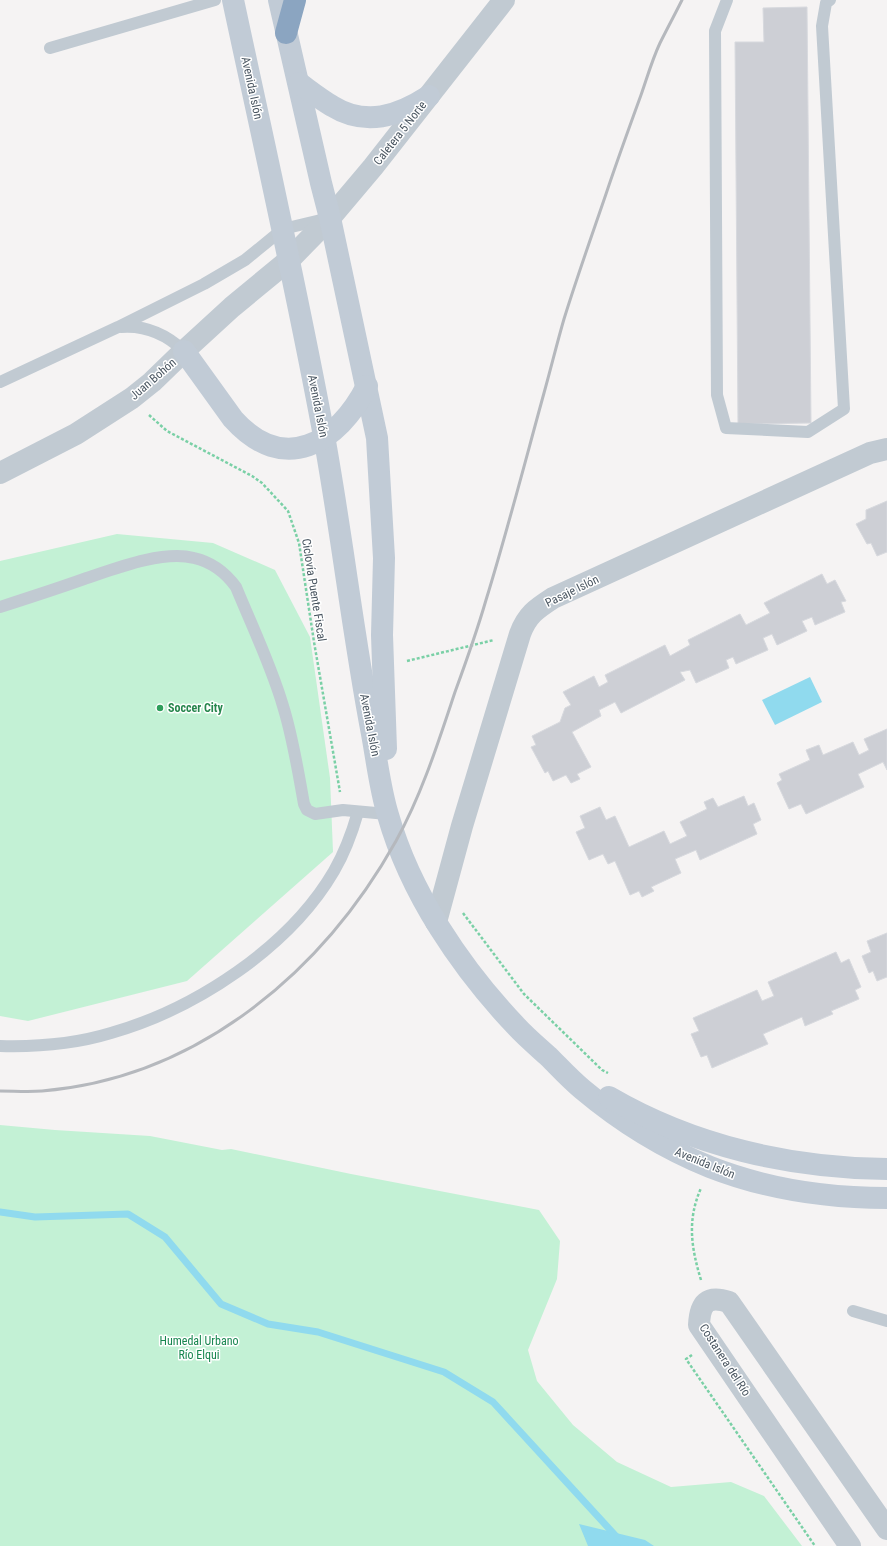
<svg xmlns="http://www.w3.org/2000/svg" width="887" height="1546" font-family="'Roboto Condensed',sans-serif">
  <rect width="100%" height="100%" fill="#f5f3f3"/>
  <g fill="#c3f1d5">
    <polygon points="117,534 213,543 275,570 310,637 330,778 333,852 187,981 28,1021 0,1016 0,561"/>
    <polygon points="0,1125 55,1130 150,1136 222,1150 231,1149 351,1174 539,1210 560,1241 557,1279 528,1350 537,1381 573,1425 617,1462 671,1487 731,1482 764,1496 802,1546 0,1546"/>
  </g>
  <g fill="#90daee">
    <polygon points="810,677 822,702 775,725 762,700"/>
    <polygon points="579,1524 645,1540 654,1546 588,1546"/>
  </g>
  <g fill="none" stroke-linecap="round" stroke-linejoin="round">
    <polyline stroke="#90daee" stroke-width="7" points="0,1212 35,1217 128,1214 165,1237 221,1304 268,1324 318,1332 444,1372 493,1402 625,1546"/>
  </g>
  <g fill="#cdcfd5" stroke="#d7d9de">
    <polygon points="807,7 811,423 738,424 735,42 764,42 763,8"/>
    <polygon points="887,501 887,552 877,556 871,543 867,544 856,524 866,519 866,510"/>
    <polygon points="822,574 827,584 835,580 846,601 841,602 845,612 815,625 812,617 802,621 807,631 777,645 772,634 763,638 768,650 736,664 733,657 726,660 729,668 696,683 690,670 680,672 685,680 621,713 615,702 599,710 601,716 572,732 591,767 577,774 580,779 571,783 566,775 553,781 548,771 545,773 531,747 536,745 532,736 560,722 565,708 571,705 563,692 594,676 599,687 608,682 605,675 665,645 670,656 690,645 688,640 740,614 746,625 770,613 764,603"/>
    <polygon points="887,729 887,770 883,762 858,774 864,787 806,814 801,804 789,809 777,783 782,780 779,774 810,760 806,750 819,745 823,755 853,742 859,755 869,750 864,739"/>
    <polygon points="744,796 748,806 754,803 761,820 753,824 757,834 700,860 696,850 675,859 681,873 651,887 654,891 642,897 639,891 630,895 615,861 608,864 603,854 589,860 576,832 585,828 580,816 600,807 606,820 615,816 629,847 664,831 670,844 687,836 680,822 707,809 704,802 713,798 718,807"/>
    <polygon points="887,933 887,977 877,981 873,971 869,973 862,956 871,952 867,941"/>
    <polygon points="836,952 841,963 849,959 861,987 855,990 859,999 831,1011 833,1014 805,1026 802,1017 763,1034 768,1044 712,1068 707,1055 701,1057 691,1034 699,1031 693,1018 757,990 762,1001 774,996 768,982"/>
  </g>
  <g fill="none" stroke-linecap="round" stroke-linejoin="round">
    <g stroke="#7ad0a6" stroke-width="2.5" stroke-dasharray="3 2" stroke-linecap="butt">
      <polyline points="149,415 167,431 252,476 262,483 288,511 299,543 314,642 340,792"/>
      <polyline points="407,661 494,640"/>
      <polyline points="463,913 524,994 602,1070 608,1073"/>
      <path d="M701 1280C691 1247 687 1220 701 1188"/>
      <polyline points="692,1355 686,1359 815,1546"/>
    </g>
    <g stroke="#c1cad2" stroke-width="12">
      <polyline points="727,0 715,31 717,395 726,428 808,432 844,409 822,26 826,3 830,0"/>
      <polyline points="50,48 215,0"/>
      <path d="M121 327C146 325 166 334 184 351"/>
      <polyline points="0,382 118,327 204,284 245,260 283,229 325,219"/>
      <path d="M0 607C28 598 56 589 84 579 114 569 162 550 194 558 212 562 225 572 236 587 252 626 271 665 283 706 293 738 298 771 304 804L307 810 315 814 343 810 387 814"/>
      <path d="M0 1046C37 1047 75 1044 111 1033 195 1009 289 948 334 871 345 852 352 833 358 812"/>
      <polyline points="853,1311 887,1321"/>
    </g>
    <g stroke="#c1cad2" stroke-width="22">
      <path d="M436 922 462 826 520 634C527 615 536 609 553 598L870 453 887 449"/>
      <path d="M850 1546 699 1325C700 1303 707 1295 729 1302L887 1529"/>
    </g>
    <polyline stroke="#c1cad2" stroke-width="22" points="0,473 76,434 132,398 152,382 184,351 232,307 289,260 330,218 373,167 504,0"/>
    <g stroke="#c1cbd6" stroke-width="22">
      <path d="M233 0C264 145 297 290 324 436 342 535 353 635 372 734 377 761 380 789 388 815 410 893 461 968 516 1026 526 1037 538 1047 549 1057 560 1068 570 1079 582 1089 620 1121 663 1148 710 1167 766 1189 826 1198 887 1198"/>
      <polyline points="279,0 321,183 330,218 377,438 384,558 382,635 386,749"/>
      <path d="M299 83C310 91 320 99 332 106 366 127 398 116 429 96"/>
      <path d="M184 351 233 419C284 476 338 443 367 386"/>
      <path d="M609 1097C693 1146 790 1168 887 1169"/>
    </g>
    <polyline stroke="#8ba5c1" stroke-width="22" points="286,33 295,0"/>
    <path stroke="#b5b8bd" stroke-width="3" d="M0 1091C14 1091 28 1092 42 1091 197 1078 322 973 396 841 422 794 438 743 455 692 466 662 477 631 486 600 507 532 525 462 544 393 551 368 557 343 564 319 577 277 592 235 606 194 617 161 629 128 641 95 647 78 652 60 660 43 667 29 675 14 682 0"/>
  </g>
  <circle fill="#2e9e5b" stroke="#fff" stroke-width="1.5" cx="160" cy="708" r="4"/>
  <g text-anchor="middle" stroke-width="3" stroke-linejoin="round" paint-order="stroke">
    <g font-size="12" fill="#4a5661" stroke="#fff">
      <text transform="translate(252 88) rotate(78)" y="4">Avenida Islón</text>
      <text transform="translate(400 133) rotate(-52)" y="4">Caletera 5 Norte</text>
      <text transform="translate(153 379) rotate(-41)" y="4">Juan Bohón</text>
      <text transform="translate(318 406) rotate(79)" y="4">Avenida Islón</text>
      <text transform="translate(314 590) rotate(81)" y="4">Ciclovía Puente Fiscal</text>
      <text transform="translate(572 591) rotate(-26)" y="4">Pasaje Islón</text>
      <text transform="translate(370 725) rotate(79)" y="4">Avenida Islón</text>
      <text transform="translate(705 1163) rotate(22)" y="4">Avenida Islón</text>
      <text transform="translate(725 1360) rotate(57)" y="4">Costanera del Río</text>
    </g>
    <g font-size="12" font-weight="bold" fill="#27864d" stroke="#fff" text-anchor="start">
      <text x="168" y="712">Soccer City</text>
    </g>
    <g font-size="12" fill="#17864f" stroke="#fff">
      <text x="199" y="1345">Humedal Urbano<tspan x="199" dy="14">Río Elqui</tspan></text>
    </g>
  </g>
</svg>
